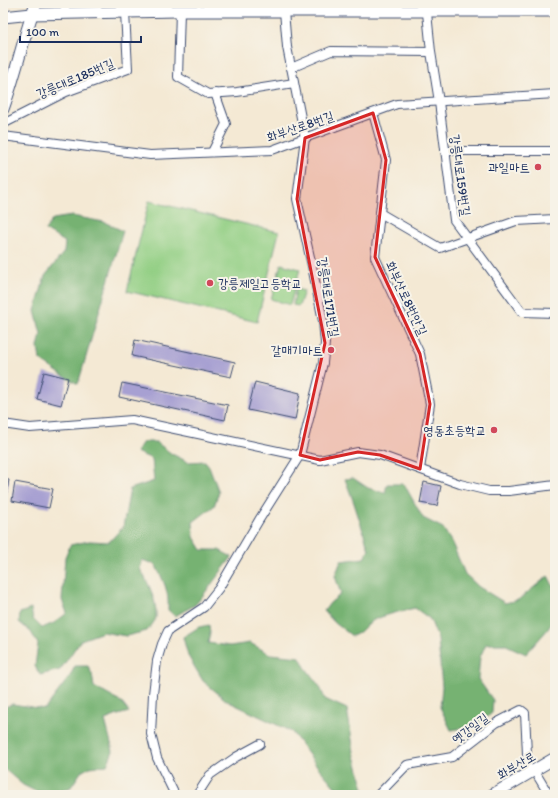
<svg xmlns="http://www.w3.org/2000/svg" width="558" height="798" font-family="Itim,'Poor Story',sans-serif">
  <rect width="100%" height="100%" fill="#f7f3e8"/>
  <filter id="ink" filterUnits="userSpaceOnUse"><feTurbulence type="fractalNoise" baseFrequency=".025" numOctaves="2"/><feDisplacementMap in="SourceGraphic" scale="8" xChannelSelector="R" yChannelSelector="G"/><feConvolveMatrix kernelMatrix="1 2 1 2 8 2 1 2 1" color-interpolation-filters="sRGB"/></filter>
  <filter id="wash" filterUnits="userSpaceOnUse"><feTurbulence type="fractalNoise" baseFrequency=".012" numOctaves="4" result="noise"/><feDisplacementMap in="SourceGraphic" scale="16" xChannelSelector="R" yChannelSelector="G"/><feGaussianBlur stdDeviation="0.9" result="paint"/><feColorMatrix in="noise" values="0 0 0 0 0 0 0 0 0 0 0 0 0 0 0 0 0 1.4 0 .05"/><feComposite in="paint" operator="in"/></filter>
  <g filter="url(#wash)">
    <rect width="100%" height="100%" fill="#f4e9d4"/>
    <g fill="#93cf84" stroke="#577f71">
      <polygon points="149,201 279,232 257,322 127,291"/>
      <polygon points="281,264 300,269 290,305 271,299"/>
      <polygon points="296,289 304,291 299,306 293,305"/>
    </g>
    <g fill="#76b272" stroke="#487068">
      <polygon points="72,216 104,222 123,231 78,384 62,375 40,360 38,347 41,334 35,311 45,276 64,252 65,242 45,230 53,219"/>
      <path d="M143 442H156L172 454 188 462 205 461 209 466 219 492 214 506 193 522 194 537 202 550H219L232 557 201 598 195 605 175 616 168 610C169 590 164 582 155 564L142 560 140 569C148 582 157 600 156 617 155 622 150 627 147 631L126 636 103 632 81 640 60 670 40 675 35 666 38 644 31 632 19 622 20 613 31 609 33 619 42 628 54 623 67 613 62 600 65 557 70 545 89 541 109 542 123 527 130 489 154 481 152 459 136 452Z"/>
      <path d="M353 478 368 488 385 493 387 484H404L423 518 443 528 452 543 465 574 479 587 505 603 518 600 548 576 555 589V618L548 629 526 654 504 644H486L480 657 478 679 493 700 492 713C480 724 467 728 451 730L440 707 442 687 438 639 430 619 415 608C406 610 380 616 372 621 364 626 362 633 352 636L335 623 324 611 330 603 341 594 335 576 341 561 364 558 369 550 354 503 345 479Z"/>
      <polygon points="209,625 210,633 208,643 230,646 250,643 270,654 300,657 305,667 320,687 325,699 347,709 354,752 364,789 353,792 335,787 317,766 292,732 227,701 203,681 188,656 183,637 199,627"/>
      <polygon points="75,666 88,666 92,674 94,687 121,702 129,712 118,715 105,720 113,751 107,765 90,767 81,772 71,787 57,793 37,792 23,785 3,768 3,708 12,704 45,709 70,676"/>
    </g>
    <g id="blocks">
      <g fill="#a7a0d2">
        <polygon points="135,340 235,362 231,377 132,356"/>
        <polygon points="44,372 68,378 61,405 37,399"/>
        <polygon points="255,382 300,393 295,420 248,410"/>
        <polygon points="122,383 228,405 225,420 119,397"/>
        <polygon points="3,479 9,480 5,501 3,500"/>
        <polygon points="15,482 53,489 49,508 12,501"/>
        <polygon points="424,482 441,486 437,506 420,503"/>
      </g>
    </g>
  </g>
  <g filter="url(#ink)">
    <use href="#blocks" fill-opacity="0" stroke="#3c4b70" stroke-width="1"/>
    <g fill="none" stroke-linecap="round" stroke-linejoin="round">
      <g stroke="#3c4b70" stroke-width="10">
        <g id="street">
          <polyline points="426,3 431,52 439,102 454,220 522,312 555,313"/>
          <polyline points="180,11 178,77 208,94 237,92 294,83"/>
          <polyline points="130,12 130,3"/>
          <polyline points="291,68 331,51 431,52"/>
          <polyline points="373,113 386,160 375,257 420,354 430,404 420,469"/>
          <polyline points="3,124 66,92 128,69 125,12"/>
          <polyline points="3,136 150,155 272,150 397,104 555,94"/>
          <polyline points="445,151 555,151"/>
          <polyline points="212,152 226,124 215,93"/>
          <polyline points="380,213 440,248 516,221 555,219"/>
          <polyline points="3,424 30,428 132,420 320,460 358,452 380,455 460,484 489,491 509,491 555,485"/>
          <polyline points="534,770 549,795"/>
          <polyline points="175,795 157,758 151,734 153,694 157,661 162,644 168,631 204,607 219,588 259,520 300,455 323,363 325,343 323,321 312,266 297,199 305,138 287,47 284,11 281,3"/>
          <polyline points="197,795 210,775 236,757 260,744"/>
          <polyline points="378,795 407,765 452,757 496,723 521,710 525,713 528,774"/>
        </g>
      </g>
      <g stroke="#3c4b70" stroke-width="13">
        <g id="secondary">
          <polyline points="3,17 32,14 176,11 555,11"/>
          <path d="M3 109C16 74 23 38 36 3"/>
          <polyline points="492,795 555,758"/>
        </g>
      </g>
      <use href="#street" stroke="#fff" stroke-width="8"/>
      <use href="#secondary" stroke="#fff" stroke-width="11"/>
    </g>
  </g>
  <path fill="#d62828" fill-opacity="0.2" stroke="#d62828" stroke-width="3" stroke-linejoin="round" d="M373 113 386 160 375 257 420 354 430 404 420 469 380 455 358 452 320 460 300 455 325 343 297 199 305 138Z"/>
  <g fill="#d1495b" stroke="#f7f3e8" stroke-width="1.5">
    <circle cx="538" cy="167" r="4"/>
    <circle cx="210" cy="283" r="4"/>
    <circle cx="331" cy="350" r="4"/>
    <circle cx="494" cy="430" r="4"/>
  </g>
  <g text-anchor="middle" stroke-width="4" stroke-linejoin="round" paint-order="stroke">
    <g font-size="13" fill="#1b2f5e" stroke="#f7f3e8">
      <text transform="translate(75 78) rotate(-23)" y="5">강릉대로185번길</text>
      <text transform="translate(300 126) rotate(-19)" y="5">화부산로8번길</text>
      <text transform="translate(461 175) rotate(82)" y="5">강릉대로159번길</text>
      <text transform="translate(329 297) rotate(81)" y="5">강릉대로171번길</text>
      <text transform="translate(407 298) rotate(65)" y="5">화부산로8번안길</text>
      <text transform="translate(470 728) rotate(-37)" y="5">옛강일길</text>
      <text transform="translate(516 765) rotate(-30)" y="5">화부산로</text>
    </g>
    <g font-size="13" fill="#1b2f5e" stroke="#f7f3e8" text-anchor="end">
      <text x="530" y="172">과일마트</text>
      <text x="218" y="288" text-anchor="start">강릉제일고등학교</text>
      <text x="323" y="355">갈매기마트</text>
      <text x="486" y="435">영동초등학교</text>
    </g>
  </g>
  <rect width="558" height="798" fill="none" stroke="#f7f3e8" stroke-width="16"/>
  <path d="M20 36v6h121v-6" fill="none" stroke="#1b2f5e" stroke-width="2"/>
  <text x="26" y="36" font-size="12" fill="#1b2f5e" stroke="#f7f3e8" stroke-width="3" paint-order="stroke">100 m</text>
</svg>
